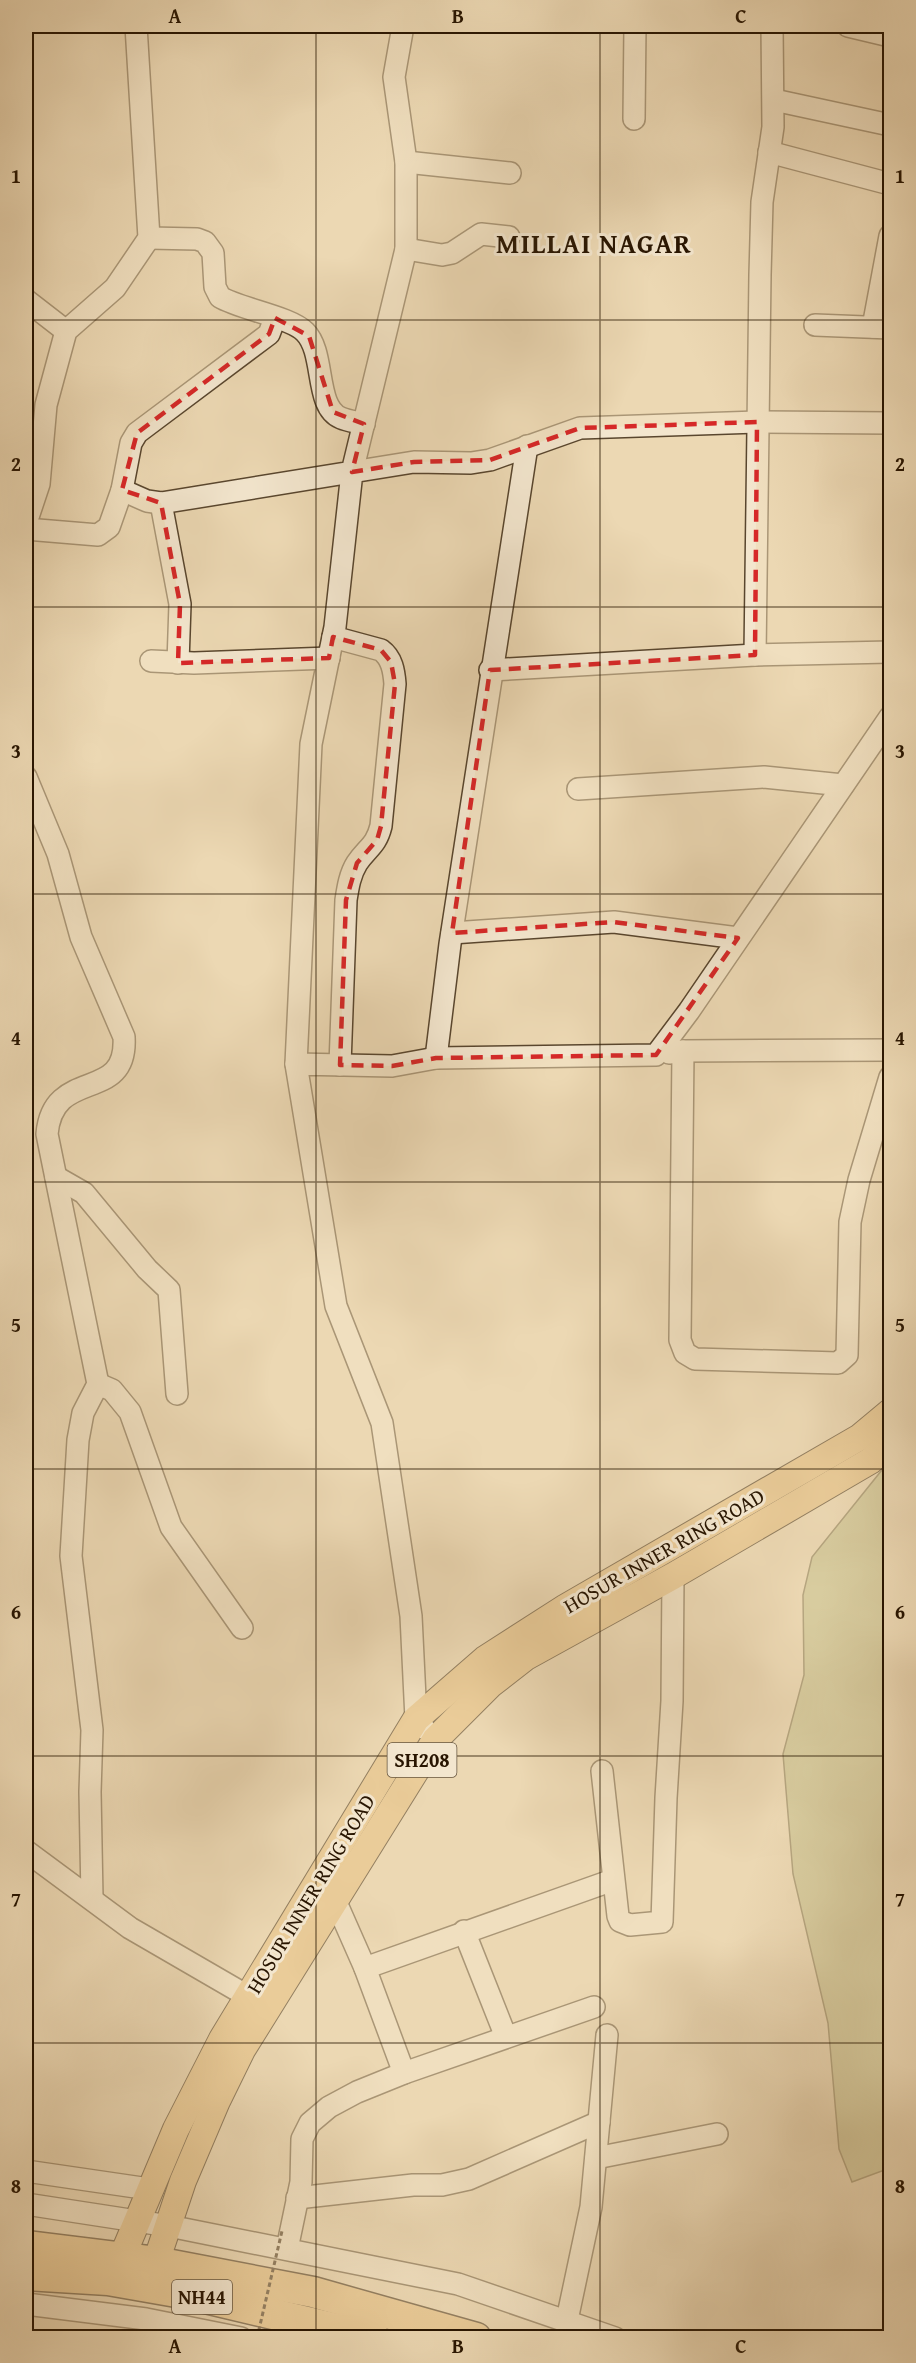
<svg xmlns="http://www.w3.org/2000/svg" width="916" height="2363" font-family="'Gentium Book Plus',serif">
  <rect width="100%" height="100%" fill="#ecd8b3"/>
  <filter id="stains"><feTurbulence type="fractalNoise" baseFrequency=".00333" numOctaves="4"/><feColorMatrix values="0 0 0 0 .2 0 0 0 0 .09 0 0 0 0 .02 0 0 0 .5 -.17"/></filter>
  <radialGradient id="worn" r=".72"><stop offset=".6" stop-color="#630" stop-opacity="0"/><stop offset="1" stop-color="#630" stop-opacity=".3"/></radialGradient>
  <polygon fill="#bfbc88" stroke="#746844" stroke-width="1.5" points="890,1460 890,2168 852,2182 839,2149 828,2023 793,1874 783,1754 804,1675 803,1595 812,1557"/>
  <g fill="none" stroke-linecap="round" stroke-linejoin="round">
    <g stroke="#59462e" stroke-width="24">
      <g id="minor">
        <polyline points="848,26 890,36"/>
        <polyline points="774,100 890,125"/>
        <polyline points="634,119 635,26"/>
        <polyline points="769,152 890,184"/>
        <polyline points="406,162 510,173"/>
        <path d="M149 238 197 239 205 242 213 253 215 287 220 297C240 309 291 317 305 332 326 353 314 407 341 418 348 421 357 422 364 424"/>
        <polyline points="406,249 442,255 452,253 481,234 509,237"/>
        <polyline points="26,300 66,331"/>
        <polyline points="815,325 890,328"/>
        <polyline points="873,327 890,236"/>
        <polyline points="122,490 147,501 161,503 352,472 406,249 406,162 394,77 403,26"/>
        <polyline points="161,503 180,604 178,663"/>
        <polyline points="26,523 39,484 46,405 66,331 115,288 149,238 136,26"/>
        <polyline points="26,529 98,535 109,527 122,490 131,443 137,433 269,334 275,318"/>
        <path d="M333 637 381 650C392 658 394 671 395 684L381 826C376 846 368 847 357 863 350 874 348 887 346 900L340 1065"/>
        <polyline points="755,655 760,275 762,202 773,127 772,26"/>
        <polyline points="151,661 194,663 329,658"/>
        <polyline points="490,670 755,655 890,652"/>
        <path d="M26 777 58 854 81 937 124 1037C128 1105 53 1065 47 1134L98 1384 83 1413 78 1440 71 1556 92 1730 90 1792 92 1898"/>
        <polyline points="578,789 764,777 843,785"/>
        <polyline points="452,933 614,922 738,938"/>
        <polyline points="683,1051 680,1340 685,1353 695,1359 838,1363 847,1355 850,1222 859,1180 890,1077"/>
        <polyline points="669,1053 683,1051 890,1050"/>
        <polyline points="436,1058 450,944 527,446"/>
        <polyline points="296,1064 311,744 335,627 352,472 414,462 471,463 490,460 580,428 757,422 890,423"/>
        <polyline points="56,1177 84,1193 147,1269 169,1290 177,1394"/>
        <polyline points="98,1384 112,1390 130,1412 171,1527 242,1628"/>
        <polyline points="424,1728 416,1719 411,1616 382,1423 336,1306 296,1064 392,1066 436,1058 656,1055 689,1011 890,717"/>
        <polyline points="602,1771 618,1916 620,1921 630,1925 662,1922 666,1798 672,1701 673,1576"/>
        <polyline points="26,1851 130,1928 249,1997"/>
        <polyline points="335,1900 365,1968 404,2073"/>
        <polyline points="464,1931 506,2037"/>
        <polyline points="365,1968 613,1880"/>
        <polyline points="596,2158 717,2134"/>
        <polyline points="26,2171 149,2189"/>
        <polyline points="297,2198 413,2185 442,2185 469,2179 599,2122"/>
        <polyline points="26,2204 169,2226 458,2284 615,2338"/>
        <polyline points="287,2249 301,2182 302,2139 310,2123 329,2107 357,2092 404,2073 594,2007"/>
        <polyline points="26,2304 146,2319 241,2338"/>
        <polyline points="567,2320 591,2207 607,2035"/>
      </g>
    </g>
    <g stroke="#281501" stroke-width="28">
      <g id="major">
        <polyline points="122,2257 176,2129 222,2039 416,1719 485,1659 566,1607 860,1437 890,1412"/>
        <polyline points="156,2262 183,2181 217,2101 242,2050 435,1740 490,1685 526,1657 673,1576 870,1461 890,1444"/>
      </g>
    </g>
    <g stroke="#281501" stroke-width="33">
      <g id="highway">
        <polyline points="26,2246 156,2262 313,2292 476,2338"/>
        <polyline points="26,2275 108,2280 188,2294 375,2338"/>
      </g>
    </g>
    <use href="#minor" stroke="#f3e6ce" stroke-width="21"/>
    <use href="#major" stroke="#e6bc7a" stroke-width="26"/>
    <use href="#highway" stroke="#e6bc7a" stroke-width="30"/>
    <polyline stroke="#281501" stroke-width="3" stroke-dasharray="4.5 3" stroke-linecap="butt" points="257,2338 282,2231"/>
  </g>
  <path d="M0 0H916V2363H0ZM275 318 309 336 333 412 364 424 352 472 414 462 490 460 580 428 757 422 755 655 490 670 452 933 614 922 738 938 656 1055 436 1058 392 1066 340 1065 346 900 357 863 377 840 381 826 395 684 391 662 381 650 333 637 329 658 178 663 180 604 161 503 122 490 137 433 269 334Z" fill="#ecd8b3" fill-opacity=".55" fill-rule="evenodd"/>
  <path fill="none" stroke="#d62828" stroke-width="4.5" stroke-dasharray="12 8" stroke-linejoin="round" d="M275 318 309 336 333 412 364 424 352 472 414 462 490 460 580 428 757 422 755 655 490 670 452 933 614 922 738 938 656 1055 436 1058 392 1066 340 1065 346 900 357 863 377 840 381 826 395 684 391 662 381 650 333 637 329 658 178 663 180 604 161 503 122 490 137 433 269 334Z"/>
  <path fill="none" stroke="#281501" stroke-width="1.5" stroke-opacity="0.55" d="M316 26V2338M600 26V2338M26 320H890M26 607H890M26 894H890M26 1182H890M26 1469H890M26 1756H890M26 2043H890"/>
  <g text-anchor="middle" stroke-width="6" stroke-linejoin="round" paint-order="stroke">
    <g fill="#f3e6ce" stroke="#65543e" stroke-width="1.5">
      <rect x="387.5" y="1743" width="69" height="34" rx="4.5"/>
      <rect x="172" y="2280" width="60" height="34" rx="4.5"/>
    </g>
    <g font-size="20" font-weight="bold" fill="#281501">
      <text x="422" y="1767">SH208</text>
      <text x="202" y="2304">NH44</text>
    </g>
    <g font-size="21" fill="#281501" stroke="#f3e6ce">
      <text transform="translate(664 1551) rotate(-30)" y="7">HOSUR INNER RING ROAD</text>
      <text transform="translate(311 1894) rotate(-59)" y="7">HOSUR INNER RING ROAD</text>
    </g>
    <g font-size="27" font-weight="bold" letter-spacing="1.5" fill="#281501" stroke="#f3e6ce">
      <text x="594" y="253">MILLAI NAGAR</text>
    </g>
  </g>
  <rect width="916" height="2363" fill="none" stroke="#ecd8b3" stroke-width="66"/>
  <rect x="33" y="33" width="850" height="2297" fill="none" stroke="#281501" stroke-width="2"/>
  <g font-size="20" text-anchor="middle" font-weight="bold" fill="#281501">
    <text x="175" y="23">A</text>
    <text x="458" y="23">B</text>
    <text x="741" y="23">C</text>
    <text x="16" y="183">1</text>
    <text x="900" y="183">1</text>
    <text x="16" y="471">2</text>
    <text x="900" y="471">2</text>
    <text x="16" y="758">3</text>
    <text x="900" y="758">3</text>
    <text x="16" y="1045">4</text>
    <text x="900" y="1045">4</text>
    <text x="16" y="1332">5</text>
    <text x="900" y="1332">5</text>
    <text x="16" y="1619">6</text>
    <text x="900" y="1619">6</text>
    <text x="16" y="1906">7</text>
    <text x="900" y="1906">7</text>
    <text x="16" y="2193">8</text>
    <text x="900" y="2193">8</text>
    <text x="175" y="2353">A</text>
    <text x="458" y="2353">B</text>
    <text x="741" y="2353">C</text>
  </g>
  <rect width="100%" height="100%" filter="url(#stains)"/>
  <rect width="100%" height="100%" fill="url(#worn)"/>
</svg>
